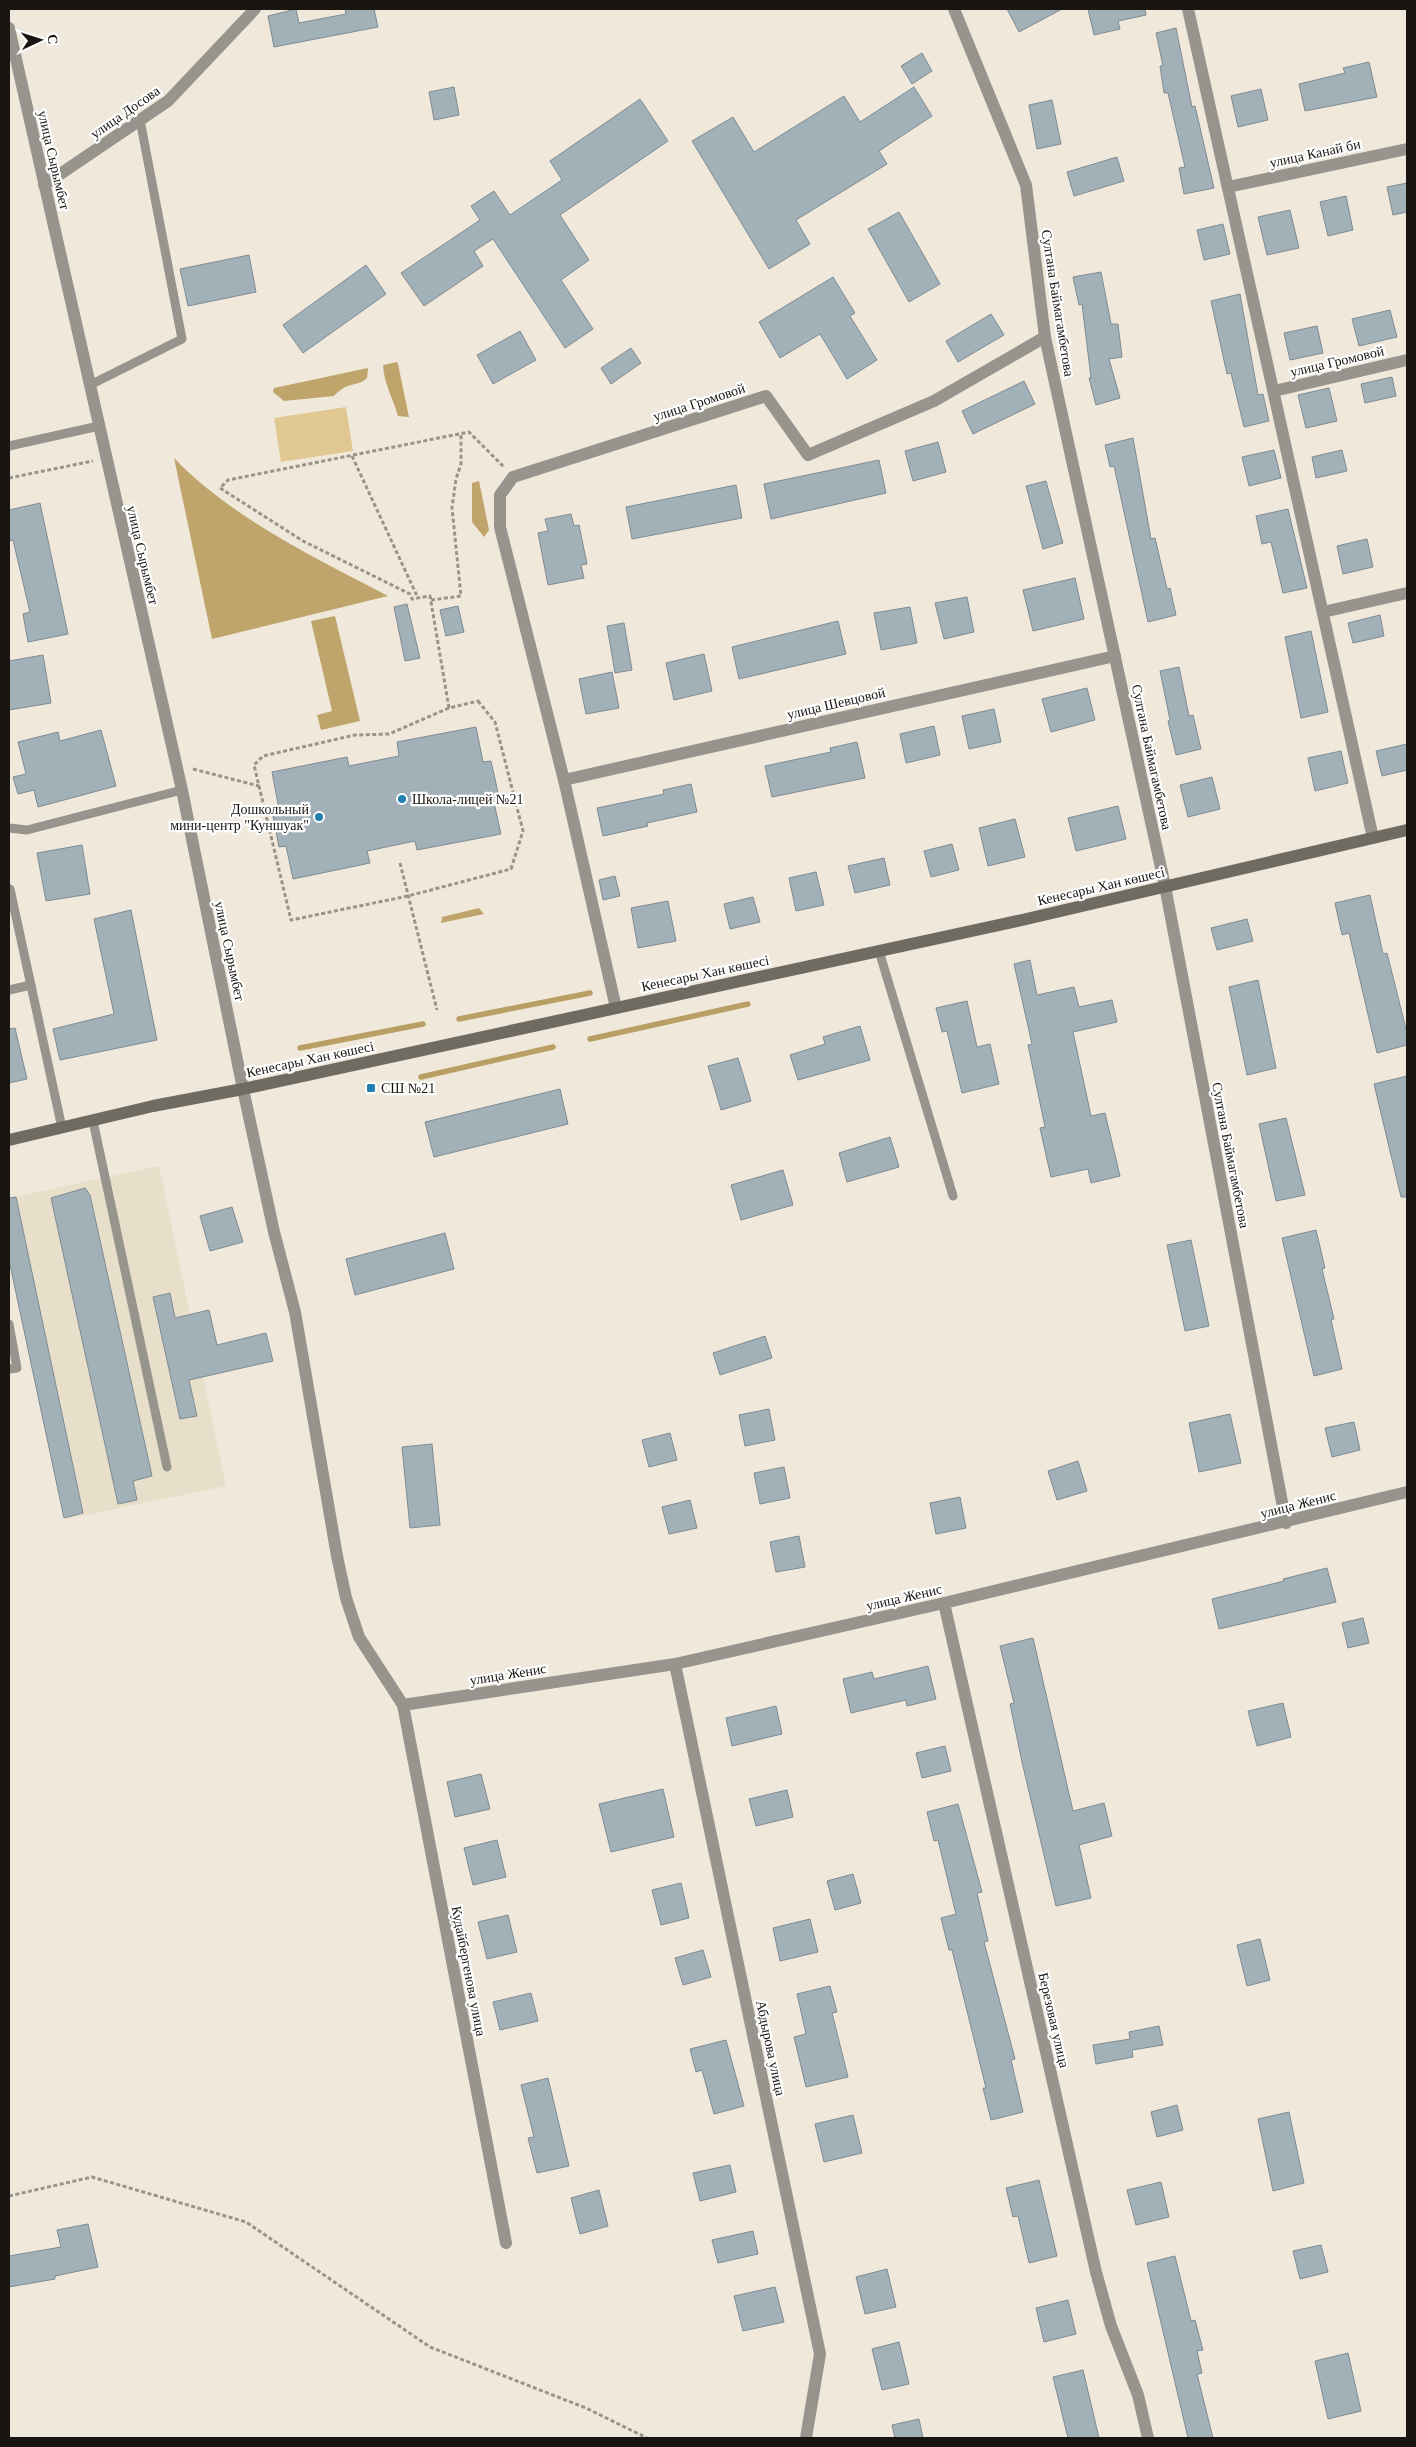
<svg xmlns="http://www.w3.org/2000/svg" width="1416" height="2447" font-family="'Times New Roman',serif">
  <rect width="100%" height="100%" fill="#f0e9db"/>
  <polygon fill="#e8dfca" points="159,1166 226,1486 67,1519 9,1242 9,1198"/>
  <polygon fill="#e1c893" points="346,407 353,451 281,462 274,418"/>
  <g fill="#bfa46b">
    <path d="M397 362 398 364 409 417 398 416C393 398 384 384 383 365Z"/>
    <path d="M368 368 367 378C356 388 349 380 334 396L284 401 273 392 274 388Z"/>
    <path d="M174 458C233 519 314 557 388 596L212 639Z"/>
    <polygon points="479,481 489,530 484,537 472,522 472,483"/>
    <polygon points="335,616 360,721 321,730 317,715 332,711 311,621"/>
    <polygon points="479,908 484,914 441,923 442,917"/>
  </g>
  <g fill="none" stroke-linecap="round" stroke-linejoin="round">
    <g stroke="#ba9f65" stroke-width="5.5">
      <polyline points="459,1019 590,993"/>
      <polyline points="590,1039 748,1004"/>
      <polyline points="300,1048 423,1024"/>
      <polyline points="421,1077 553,1047"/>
    </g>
  </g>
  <g fill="#a2b0b8" stroke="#7e8b93">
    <polygon points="296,9 299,23 346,14 345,9 374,9 378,27 274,47 268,16"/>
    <polygon points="1007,9 1062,9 1019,32"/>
    <polygon points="1088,9 1145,9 1146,15 1118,21 1120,29 1094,35"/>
    <polygon points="1176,28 1192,107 1195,106 1214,188 1184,194 1179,168 1185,167 1168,93 1164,93 1160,66 1163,66 1156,33"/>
    <polygon points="922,53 932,71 912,84 901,66"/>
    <polygon points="1369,62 1377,97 1305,111 1299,84 1345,73 1343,68"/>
    <polygon points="454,87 459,115 434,120 429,92"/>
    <polygon points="914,87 932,116 879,151 887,164 796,220 810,244 769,269 692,141 733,117 754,152 844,96 860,122"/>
    <polygon points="1261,89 1268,120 1238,127 1231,96"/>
    <polygon points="640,99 668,141 560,215 589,260 561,280 593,329 565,348 493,239 474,251 483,266 424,306 401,273 480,220 471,206 494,191 510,215 562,180 550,161"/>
    <polygon points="1052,100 1061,144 1037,149 1029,105"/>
    <polygon points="1117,157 1124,181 1074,196 1067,172"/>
    <polygon points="1407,183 1407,212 1393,215 1387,187"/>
    <polygon points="1346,196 1353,230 1328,236 1320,202"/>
    <polygon points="1290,210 1299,248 1267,255 1258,217"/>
    <polygon points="899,212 940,284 909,302 868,229"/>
    <polygon points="1223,224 1230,254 1204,260 1197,230"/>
    <polygon points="249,255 256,292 188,306 180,269"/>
    <polygon points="366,265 386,294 303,353 283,325"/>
    <polygon points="1101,272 1111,324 1118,324 1122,357 1109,359 1120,398 1096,405 1089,378 1091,378 1082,304 1079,305 1073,277"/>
    <polygon points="833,277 855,313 850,316 877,360 847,379 820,334 780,358 759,322"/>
    <polygon points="1240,294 1258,395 1263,394 1269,421 1244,427 1231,373 1227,374 1211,301"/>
    <polygon points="1390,310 1397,337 1359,346 1352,319"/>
    <polygon points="991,314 1004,335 958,362 946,341"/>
    <polygon points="1317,326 1323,353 1290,360 1284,333"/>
    <polygon points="520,331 536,360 493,384 477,355"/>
    <polygon points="631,348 641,363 611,384 601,368"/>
    <polygon points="1392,377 1396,396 1365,403 1361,384"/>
    <polygon points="1024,381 1035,404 973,434 962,411"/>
    <polygon points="1329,388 1337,421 1306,428 1298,395"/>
    <polygon points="1133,438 1151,539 1155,538 1167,589 1170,588 1176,615 1148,622 1114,466 1110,467 1105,445"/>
    <polygon points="938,442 946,472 913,481 905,451"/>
    <polygon points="1274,450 1281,478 1249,486 1242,457"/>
    <polygon points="1342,450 1347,471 1316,478 1312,457"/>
    <polygon points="879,460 886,493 771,519 764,484"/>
    <polygon points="1046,481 1063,543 1043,549 1026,486"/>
    <polygon points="736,485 742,518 632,539 626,507"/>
    <polygon points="40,503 68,634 28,642 23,614 30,612 13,540 9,541 9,510"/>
    <polygon points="1288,509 1307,588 1283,593 1271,542 1262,544 1256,516"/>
    <polygon points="571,514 574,526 579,525 587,564 581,565 584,578 548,585 538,533 548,531 545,519"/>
    <polygon points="1367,539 1373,567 1343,574 1337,546"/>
    <polygon points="1075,578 1084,619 1033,631 1023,590"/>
    <polygon points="967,597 974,632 944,639 935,603"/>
    <polygon points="407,604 420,658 405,661 394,607"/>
    <polygon points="458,606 464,632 446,636 440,610"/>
    <polygon points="910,607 917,643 881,650 874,613"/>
    <polygon points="1380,615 1384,636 1353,643 1348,623"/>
    <polygon points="838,621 846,654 739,679 732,647"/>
    <polygon points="624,623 632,670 615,673 607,626"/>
    <polygon points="1311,631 1328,712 1301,718 1285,637"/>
    <polygon points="704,654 712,691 674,700 666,663"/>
    <polygon points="43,655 51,703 9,710 9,661"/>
    <polygon points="1179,667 1189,716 1193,715 1201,749 1176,755 1168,721 1170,720 1160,671"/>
    <polygon points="612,672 619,708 586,714 579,679"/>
    <polygon points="1087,688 1095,720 1051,732 1042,699"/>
    <polygon points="994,709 1001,742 969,749 962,716"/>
    <polygon points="934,726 940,755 906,763 900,734"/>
    <polygon points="476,727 483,762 491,761 499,797 493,798 501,834 417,850 415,841 367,851 370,863 293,879 286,846 279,847 272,811 279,809 272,772 347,757 349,766 399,756 397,742"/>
    <polygon points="101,730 116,786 38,807 34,790 18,794 13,777 26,774 18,742 58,732 60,741"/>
    <polygon points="857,742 865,778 772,797 765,766 831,752 830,748"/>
    <polygon points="1407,744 1407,770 1382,776 1376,751"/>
    <polygon points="1341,751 1348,783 1315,791 1308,758"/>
    <polygon points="1212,777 1220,809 1188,817 1180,785"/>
    <polygon points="691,784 697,812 647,823 648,826 603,836 597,808 664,794 663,790"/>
    <polygon points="1118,806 1126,839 1076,851 1068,818"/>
    <polygon points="1015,819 1025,857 988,866 979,828"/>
    <polygon points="952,844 959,870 931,877 924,851"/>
    <polygon points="82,845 90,894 46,901 37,853"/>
    <polygon points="884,858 890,885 855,893 848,866"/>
    <polygon points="816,872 824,905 796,911 789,878"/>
    <polygon points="615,876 620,896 603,900 599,880"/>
    <polygon points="1370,895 1383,954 1387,953 1407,1033 1407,1045 1377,1053 1349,933 1342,935 1335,903"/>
    <polygon points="753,897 760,922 730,929 724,904"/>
    <polygon points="668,901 676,941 638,948 631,908"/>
    <polygon points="131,910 157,1040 60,1060 53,1029 114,1014 94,919"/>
    <polygon points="1247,919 1253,941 1217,950 1211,928"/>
    <polygon points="1030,960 1037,995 1074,987 1079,1007 1112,1000 1117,1022 1073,1032 1091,1116 1105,1113 1120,1176 1091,1183 1088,1169 1051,1177 1040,1128 1045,1127 1028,1045 1032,1044 1014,964"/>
    <polygon points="1258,980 1276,1068 1247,1075 1229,987"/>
    <polygon points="967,1001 977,1047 990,1044 999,1084 962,1093 947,1031 942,1032 936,1008"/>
    <polygon points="860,1026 870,1060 798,1080 790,1055 825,1044 823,1037"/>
    <polygon points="15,1028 27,1079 9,1083 9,1029"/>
    <polygon points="738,1058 751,1101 721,1110 708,1066"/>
    <polygon points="1407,1076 1407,1197 1401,1197 1374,1084"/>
    <polygon points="560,1089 568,1124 434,1157 425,1122"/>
    <polygon points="1286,1118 1305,1195 1276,1201 1259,1124"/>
    <polygon points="890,1137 899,1167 847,1182 839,1153"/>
    <polygon points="783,1170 793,1205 741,1220 731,1185"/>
    <polygon points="85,1188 90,1195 152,1476 133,1481 137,1500 118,1504 51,1198"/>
    <polygon points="16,1197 83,1513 64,1518 9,1260 9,1198"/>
    <polygon points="232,1207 243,1242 210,1251 200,1216"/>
    <polygon points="1316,1230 1325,1268 1322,1269 1334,1319 1331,1320 1342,1369 1314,1376 1282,1238"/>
    <polygon points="445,1233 454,1269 355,1295 346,1259"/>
    <polygon points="1191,1240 1209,1326 1185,1331 1167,1245"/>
    <polygon points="170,1293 175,1318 209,1310 217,1345 266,1333 273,1361 189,1380 197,1416 180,1419 153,1297"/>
    <polygon points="765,1336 772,1358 720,1375 713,1353"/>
    <polygon points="769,1409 775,1440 745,1446 739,1415"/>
    <polygon points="1230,1414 1241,1463 1199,1472 1189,1423"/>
    <polygon points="1354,1422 1360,1450 1332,1457 1325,1428"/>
    <polygon points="670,1433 677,1460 649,1467 642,1440"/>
    <polygon points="432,1444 440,1525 410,1528 402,1447"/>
    <polygon points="1078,1461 1087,1491 1057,1500 1048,1471"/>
    <polygon points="784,1467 790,1498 760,1504 754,1473"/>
    <polygon points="960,1497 966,1528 936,1534 930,1503"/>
    <polygon points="690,1500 697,1528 669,1534 662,1507"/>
    <polygon points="799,1536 805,1567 776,1572 770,1542"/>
    <polygon points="1327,1568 1336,1602 1219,1629 1212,1599 1284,1581 1283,1579"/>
    <polygon points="1363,1618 1369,1643 1348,1648 1342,1623"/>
    <polygon points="1033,1638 1073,1811 1104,1803 1112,1836 1079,1845 1091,1898 1056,1906 1022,1762 1010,1704 1014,1703 1000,1646"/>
    <polygon points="928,1666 936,1699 907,1706 906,1700 851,1713 843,1679 872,1672 874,1679"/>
    <polygon points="1283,1703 1291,1737 1257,1746 1248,1711"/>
    <polygon points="776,1706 782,1734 732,1746 726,1718"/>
    <polygon points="945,1746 951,1771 922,1778 916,1753"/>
    <polygon points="481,1774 490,1809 455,1817 447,1782"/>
    <polygon points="663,1789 674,1837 611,1852 599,1804"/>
    <polygon points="787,1790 793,1817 756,1826 749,1799"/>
    <polygon points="958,1804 982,1892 977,1893 988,1941 984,1942 1015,2059 1011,2060 1023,2112 991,2120 983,2088 986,2088 952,1950 949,1950 941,1918 956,1914 938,1840 934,1841 927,1812"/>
    <polygon points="497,1840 506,1877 473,1885 464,1848"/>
    <polygon points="853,1874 861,1903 835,1910 827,1881"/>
    <polygon points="681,1883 689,1918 661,1925 652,1890"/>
    <polygon points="508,1915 517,1952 487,1959 478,1922"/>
    <polygon points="810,1919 818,1952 780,1961 773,1928"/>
    <polygon points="1260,1939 1270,1980 1247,1986 1237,1945"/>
    <polygon points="703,1950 711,1977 683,1985 675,1958"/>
    <polygon points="830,1986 837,2012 832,2013 848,2077 806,2087 794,2037 806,2034 797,1994"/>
    <polygon points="531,1993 538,2021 500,2030 493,2002"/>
    <polygon points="1159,2026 1163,2045 1132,2050 1133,2057 1096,2064 1093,2045 1130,2039 1129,2032"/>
    <polygon points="726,2040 744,2106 714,2114 702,2070 696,2072 690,2049"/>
    <polygon points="548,2078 569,2166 537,2173 528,2138 534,2137 521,2085"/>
    <polygon points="1177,2105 1183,2130 1157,2137 1151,2112"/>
    <polygon points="1289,2112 1304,2183 1273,2191 1258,2119"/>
    <polygon points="853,2115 862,2153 824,2162 815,2124"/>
    <polygon points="730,2165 736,2192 700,2201 693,2173"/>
    <polygon points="1039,2180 1057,2256 1029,2263 1018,2216 1013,2217 1006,2188"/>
    <polygon points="1161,2182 1169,2217 1136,2225 1127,2190"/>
    <polygon points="599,2190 608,2226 580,2234 571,2198"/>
    <polygon points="88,2224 98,2267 55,2276 55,2279 9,2287 9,2256 61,2247 57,2230"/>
    <polygon points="753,2231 758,2254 718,2263 712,2240"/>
    <polygon points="1321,2245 1328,2272 1300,2279 1293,2251"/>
    <polygon points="1175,2256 1191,2321 1195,2320 1203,2350 1197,2351 1202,2373 1197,2374 1213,2438 1188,2438 1147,2263"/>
    <polygon points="887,2269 896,2307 865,2314 856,2277"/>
    <polygon points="775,2287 784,2322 743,2331 734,2296"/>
    <polygon points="1068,2300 1076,2334 1044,2342 1036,2308"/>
    <polygon points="899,2342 909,2384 882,2390 872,2349"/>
    <polygon points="1348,2353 1361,2411 1328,2419 1315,2361"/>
    <polygon points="1083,2370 1099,2438 1068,2438 1053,2377"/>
    <polygon points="919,2419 923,2438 895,2438 892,2425"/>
  </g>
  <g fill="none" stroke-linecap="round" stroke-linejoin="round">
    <g stroke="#99948a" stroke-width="3" stroke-dasharray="4 2.5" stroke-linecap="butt">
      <polyline points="352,456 418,598"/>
      <polyline points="9,478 93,461"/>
      <polyline points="431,600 461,596 452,508 456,479 461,464 461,433"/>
      <polygon points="478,701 495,722 523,831 511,869 408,896 291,920 254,765 263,756 355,735 389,734 449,708"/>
      <polyline points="449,708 430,596 412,599 410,594 303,541 220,488 228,480 469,432 504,467"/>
      <polyline points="193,769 259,786"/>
      <polyline points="400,863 437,1010"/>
      <polyline points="9,2196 92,2177 246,2222 430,2347 586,2408 647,2438"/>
    </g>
    <g stroke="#97948e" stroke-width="9">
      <polyline points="90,385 182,339 140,120"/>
      <polyline points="9,446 99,426"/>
      <polyline points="9,828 27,830 182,790"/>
      <polyline points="10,889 62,1128"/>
      <polyline points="879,951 953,1196"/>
      <polyline points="9,990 31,985"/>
      <polyline points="93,1121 167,1467"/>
      <polyline points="9,1324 17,1368 9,1369"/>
    </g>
    <g stroke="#97948e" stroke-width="12">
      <polyline points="954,9 1026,185 1045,337 1165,886 1286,1523"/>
      <polyline points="1188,9 1373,838"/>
      <polyline points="44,185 168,101 255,9"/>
      <polyline points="1228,187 1407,149"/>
      <polyline points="1274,391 1407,360"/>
      <polyline points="1323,612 1407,593"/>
      <polyline points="564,780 1115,656"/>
      <polyline points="616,1008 564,780 500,527 500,495 513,477 766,396 808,455 934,401 1045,337"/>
      <polyline points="243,1089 274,1232 295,1312 337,1556 346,1598 359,1637 403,1705 506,2243"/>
      <polyline points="944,1603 1096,2272 1111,2326 1138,2395 1148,2438"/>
      <polyline points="675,1664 820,2354 806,2438"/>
      <polyline points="403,1705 675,1664 944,1603 1407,1492"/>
    </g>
    <polyline stroke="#97948e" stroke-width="12" points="9,28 182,790 243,1089"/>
    <polyline stroke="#6f6b63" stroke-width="12" points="9,1140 153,1106 243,1089 1022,920 1407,830"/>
  </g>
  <g fill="#237fad" stroke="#fff" stroke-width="2">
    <circle cx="402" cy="799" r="5"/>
    <circle cx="319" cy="817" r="5"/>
    <rect x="366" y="1083" width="10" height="10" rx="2.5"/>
  </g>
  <g text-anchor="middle" stroke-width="4.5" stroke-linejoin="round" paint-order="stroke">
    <g font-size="14" fill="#191612" stroke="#fff">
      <text transform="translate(125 112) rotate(-35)" y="5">улица Досова</text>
      <text transform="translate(1315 153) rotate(-12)" y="5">улица Канай би</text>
      <text transform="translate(54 160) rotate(77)" y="5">улица Сырымбет</text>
      <text transform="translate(1058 303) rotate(81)" y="5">Султана Баймагамбетова</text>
      <text transform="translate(1337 361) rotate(-13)" y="5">улица Громовой</text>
      <text transform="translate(699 402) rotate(-18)" y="5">улица Громовой</text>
      <text transform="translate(143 555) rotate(77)" y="5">улица Сырымбет</text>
      <text transform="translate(836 703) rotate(-13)" y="5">улица Шевцовой</text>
      <text transform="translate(1152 757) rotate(78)" y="5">Султана Баймагамбетова</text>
      <text transform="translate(1101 886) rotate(-13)" y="5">Кенесары Хан көшесі</text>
      <text transform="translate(230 951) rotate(78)" y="5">улица Сырымбет</text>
      <text transform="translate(705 973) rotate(-12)" y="5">Кенесары Хан көшесі</text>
      <text transform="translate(310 1059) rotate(-12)" y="5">Кенесары Хан көшесі</text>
      <text transform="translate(1231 1155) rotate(79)" y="5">Султана Баймагамбетова</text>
      <text transform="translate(1298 1504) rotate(-14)" y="5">улица Женис</text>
      <text transform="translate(904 1597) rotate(-13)" y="5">улица Женис</text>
      <text transform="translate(508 1674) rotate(-9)" y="5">улица Женис</text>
      <text transform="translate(469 1971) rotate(79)" y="5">Кудайбергенова улица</text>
      <text transform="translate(1054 2020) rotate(77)" y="5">Березовая улица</text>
      <text transform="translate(771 2048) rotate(78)" y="5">Абдырова улица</text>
    </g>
    <g font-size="14" fill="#191612" stroke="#fff" text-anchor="start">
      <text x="412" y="804">Школа-лицей №21</text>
      <text x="309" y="814" text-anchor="end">Дошкольный<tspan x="309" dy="16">мини-центр "Куншуак"</tspan></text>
      <text x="381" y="1093">СШ №21</text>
    </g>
  </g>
  <rect width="1416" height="2447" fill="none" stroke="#191612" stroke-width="20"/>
  <g transform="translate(40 40) rotate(86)" stroke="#ffffff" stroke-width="4" paint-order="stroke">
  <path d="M0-4L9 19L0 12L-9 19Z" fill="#191612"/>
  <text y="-8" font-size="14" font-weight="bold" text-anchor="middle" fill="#191612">С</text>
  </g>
</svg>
